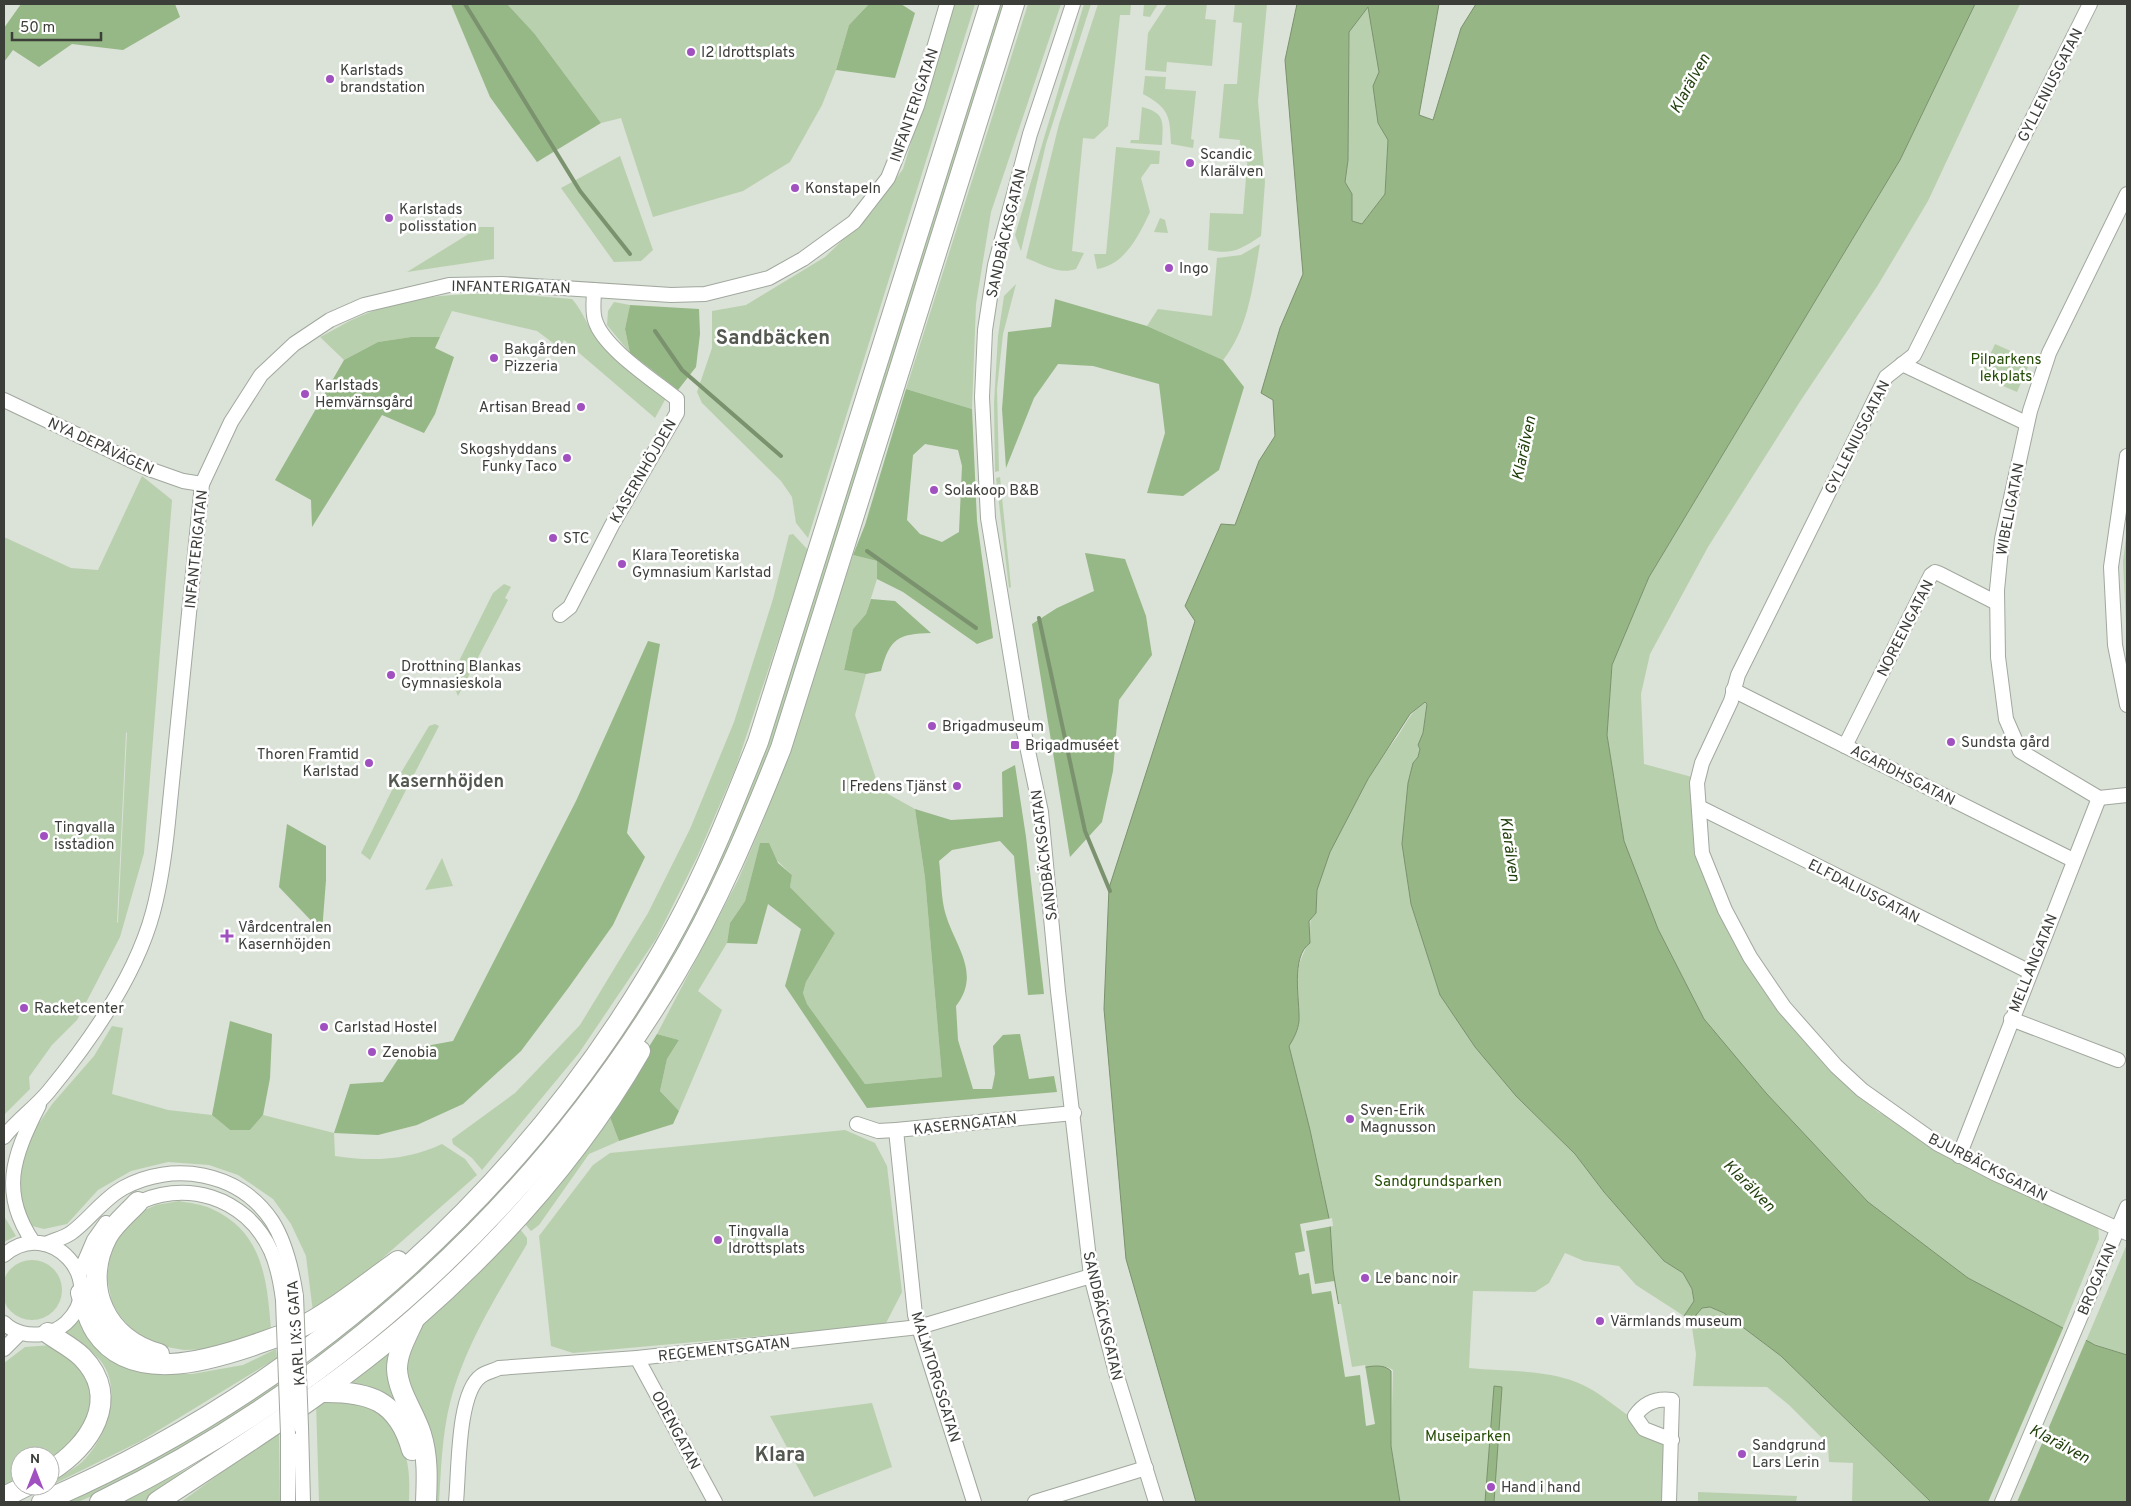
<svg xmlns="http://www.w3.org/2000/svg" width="2131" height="1506" font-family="Overpass,sans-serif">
  <rect width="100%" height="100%" fill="#dbe2d7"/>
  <g fill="#b9d0ae" fill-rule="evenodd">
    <polygon points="507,4 869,4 849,25 836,70 822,105 790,162 743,191 653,217 621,118 601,123 534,33"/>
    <polygon points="953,4 975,4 808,538 796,523 792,497 781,481 702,403 697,392 712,348 712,311 746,305 825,257 872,212 903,169"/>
    <polygon points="998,4 1006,4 769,764 692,932 573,1112 471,1227 411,1284 315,1361 315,1353 564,1111 721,854 740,813 769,740"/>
    <polygon points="1028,4 1061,4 991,212 976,304 972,409 906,389"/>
    <polygon points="1084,4 1091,4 1046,144 1021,251 1015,235"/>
    <path d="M1098 4H1131L1130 15H1120L1108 126 1094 139 1083 138 1072 251 1084 253 1076 269C1059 275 1042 264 1026 258L1059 124Z"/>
    <polygon points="1135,4 1158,4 1150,17 1143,16 1144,5"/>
    <polygon points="1167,4 1207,4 1205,19 1216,20 1212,66 1167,62 1166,72 1145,70 1148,33"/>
    <path d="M1235 4H1267L1258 101 1265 182 1261 236C1241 249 1233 255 1208 250L1210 213 1243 214 1248 153 1239 152 1240 140 1219 138 1224 84H1237L1242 23 1233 22Z"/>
    <polygon points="1975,4 2020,4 1928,201 1878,285 1801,400 1708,547 1650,654 1641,694 1644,764 1692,777 1693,830 1728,925 1771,1002 1832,1072 1878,1112 1962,1155 2008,1186 2073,1216 2078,1215 2098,1225 2099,1239 2063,1328 1968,1278 1868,1202 1766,1093 1704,1019 1658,929 1624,841 1607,735 1612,665 1649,577 1900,160"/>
    <polygon points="1368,6 1379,72 1373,86 1378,123 1388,140 1385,194 1362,224 1352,222 1352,194 1345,182 1348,160 1349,32"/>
    <path d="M1145 76 1166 77 1165 89 1196 91 1191 139 1194 140 1193 148 1171 144C1170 116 1169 108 1143 94Z"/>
    <path d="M1142 107C1166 113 1163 123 1162 145L1130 143 1131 140H1139Z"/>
    <path d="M1116 147 1160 151 1159 164H1151L1141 178 1150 212C1139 235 1125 265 1097 269L1094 254H1106Z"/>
    <polygon points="620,156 653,250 641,261 614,262 561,188"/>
    <polygon points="1160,218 1165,220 1168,233 1154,232"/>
    <polygon points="480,227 494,227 494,259 407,272"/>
    <path d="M1260 244C1253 284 1249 328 1223 360L1147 326 1158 309 1212 316 1217 258 1241 255Z"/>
    <polygon points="1016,284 1003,334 997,389 999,471 995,472 994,403 998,336 1004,296"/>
    <path d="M500 293 572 299C584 312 588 329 599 342 617 364 644 380 666 398L655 418 564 340 560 348 537 331 452 311 440 337H411L378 342 344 360 320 337C336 329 351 319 368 313 410 296 454 294 500 293Z"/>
    <polygon points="614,302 630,305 625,329 630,353 607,325 608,311"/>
    <polygon points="1995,344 2031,360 2017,392 1980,376"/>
    <path d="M142 476 172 500 144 853 120 937 77 1020 52 1045 29 1077 30 1089 4 1115V537L71 568 98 570ZM127 732 118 922 117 923 126 733Z"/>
    <polygon points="1000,477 1011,587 1009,588 996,478"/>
    <polygon points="2127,529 2127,644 2123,562"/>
    <polygon points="793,534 808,550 736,767 698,855 656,939 579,1053 482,1170 472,1158 453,1144 452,1139 515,1093 580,1025 648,913 690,829 734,722 773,599 789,535"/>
    <polygon points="853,555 877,561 877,579 866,614 853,629 844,670 866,674 855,715 876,779 888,794 915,809 925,878 942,1077 865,1084 807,1004 803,993 806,982 835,933 790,887 792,875 760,844 745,901 730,923 727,943 698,991 722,1010 679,1111 660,1091 667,1059 679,1040 657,1034 738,880 762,824"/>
    <polygon points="504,584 511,587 505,598 508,600 458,696 453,684 458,663 493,593"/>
    <path d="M1425 702 1427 703 1423 733 1418 745 1420 749 1418 757 1413 763 1408 783 1402 844 1411 904 1440 995 1475 1047 1575 1154 1604 1192 1664 1261 1683 1273 1692 1289 1694 1302 1684 1316 1636 1285 1619 1266 1584 1261 1565 1253 1549 1283 1535 1292 1473 1291 1469 1368C1504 1372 1543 1369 1576 1382 1610 1395 1633 1428 1669 1435L1665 1502H1400L1391 1446 1393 1370 1387 1367 1349 1370 1333 1270 1330 1223 1310 1130 1289 1045C1306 1022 1294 992 1299 965 1302 955 1310 942 1310 932 1310 873 1361 784 1397 737 1408 721 1408 715 1425 702Z"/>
    <polygon points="435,724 439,726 370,860 361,853 399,776 429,726"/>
    <polygon points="442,858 453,886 425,890"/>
    <path d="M112 1026 123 1028 112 1094 168 1110 212 1115 230 1130H250L263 1115 334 1133 335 1156C371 1162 409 1160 442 1144L465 1159 477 1175 376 1264 313 1312 306 1256 291 1224 273 1199 238 1175 209 1165 168 1162 131 1171 98 1190 67 1224 44 1229 32 1226 19 1212 17 1177 27 1140 53 1103 94 1056Z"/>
    <polygon points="608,1112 619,1141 589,1154 539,1225 531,1231 525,1224"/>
    <polygon points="845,1130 875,1143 887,1166 902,1292 885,1325 573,1353 551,1346 539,1236 593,1165 610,1153"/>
    <path d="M179 1201C189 1203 202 1204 212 1209 263 1232 267 1280 271 1329L209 1349 184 1350 156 1345 136 1334 120 1316 112 1303 107 1278 112 1243 138 1213 156 1205Z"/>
    <polygon points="4,1216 16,1236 4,1242"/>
    <path d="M520 1229 527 1238V1244C497 1295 465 1345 450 1403 442 1435 441 1469 439 1502H430L405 1366 407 1355 422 1326Z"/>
    <polygon points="2127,1244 2127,1355 2086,1341"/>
    <circle cx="32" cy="1290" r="30"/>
    <polygon points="1710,1307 1724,1313 1781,1356 1931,1502 1852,1502 1853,1463 1829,1462 1828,1444 1789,1405 1767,1387 1693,1386 1696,1354 1691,1321 1702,1308"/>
    <path d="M82 1317 160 1373 192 1374 243 1365 276 1349 277 1358 141 1441 50 1486V1483C60 1477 73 1470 82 1462 106 1439 124 1389 100 1360 89 1348 76 1341 62 1334Z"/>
    <polygon points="52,1345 77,1361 91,1383 91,1410 82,1435 50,1460 50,1456 20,1456 20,1477 4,1486 4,1363 25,1347"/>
    <polygon points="393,1345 416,1428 341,1383"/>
    <polygon points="277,1380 277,1390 119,1484 78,1502 59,1502"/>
    <path d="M342 1396 390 1416C406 1452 411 1463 409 1502H319L316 1402Z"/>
    <polygon points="872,1403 892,1467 814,1497 770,1416"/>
    <polygon points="279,1430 280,1502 181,1502"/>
    <polygon points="208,1464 150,1502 120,1502 185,1470"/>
    <polygon points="1698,1492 1797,1496 1796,1502 1698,1502"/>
  </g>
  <g fill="#96b786" fill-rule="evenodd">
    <polygon points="21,4 175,4 180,17 123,50 72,44 39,67 13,50 4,62 4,28"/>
    <polygon points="451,4 507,4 534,33 601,123 537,162 490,97"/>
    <polygon points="869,4 901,4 915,13 895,78 836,70 849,25"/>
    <polygon points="1055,299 1147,326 1223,360 1244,387 1219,470 1183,496 1147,493 1165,433 1159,384 1093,366 1058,364 1034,398 1006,468 1002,409 1008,332 1051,327"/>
    <polygon points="630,305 699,309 700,334 696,367 678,390 630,353 625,329"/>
    <polygon points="411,337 440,337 435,348 454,357 435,414 424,433 382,415 312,527 311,500 275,480 344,360 378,342"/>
    <path d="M906 389 972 409 977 521 993 638 977 644 903 592 877 579V561L853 555 865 525ZM925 444 958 450 962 466 959 532 942 542 920 534 907 520 913 455Z"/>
    <polygon points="1085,553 1125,559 1146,616 1152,655 1119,700 1113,771 1102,822 1070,857 1032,624 1057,608 1094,591"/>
    <path d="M871 599 895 601 931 633C898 634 890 638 881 671L866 674 844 670 853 629 866 614Z"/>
    <polygon points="648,641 660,644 627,833 645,857 613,925 569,987 521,1051 463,1104 417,1125 378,1135 334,1133 350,1084 383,1082 404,1050 453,1041 576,801"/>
    <path d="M1015 765 1026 837 1044 994 1028 995 1014 856 1000 841 952 850 939 861C941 876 941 893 944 908 952 944 983 971 956 1006L958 1040 973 1089H992L995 1074 993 1046 1003 1035 1020 1034 1029 1079 1054 1076 1057 1092 867 1108 785 986 801 929 768 904 757 944 727 943 730 923 745 901 760 843H769L778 863 792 875 790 887 835 933 806 982 803 993 807 1004 865 1084 942 1077 925 878 915 809 951 820 1003 817 1002 772Z"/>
    <polygon points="287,824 326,846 326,880 322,932 279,887"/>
    <polygon points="230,1021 272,1034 270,1078 263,1115 250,1130 230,1130 212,1115"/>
    <polygon points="657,1034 679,1040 667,1059 660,1091 679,1111 673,1124 619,1141 608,1112"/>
  </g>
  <g fill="#96b685" stroke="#7b926e" fill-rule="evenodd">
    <path d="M1297 4H1439L1419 115 1433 120 1461 28 1476 4H1975L1900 160 1649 577 1612 665 1607 735 1624 841 1658 929 1704 1019 1766 1093 1868 1202 1968 1278 2095 1345 2127 1355V1502H1931L1781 1356 1724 1313 1710 1307 1702 1308 1691 1321 1684 1316 1694 1301 1692 1289 1683 1273 1664 1261 1604 1192 1575 1154 1516 1096 1475 1047 1440 995 1411 904 1402 844 1408 783 1413 763 1418 757 1420 749 1418 745 1423 733 1427 704 1425 702 1410 714 1368 779 1330 852 1317 890 1316 913 1309 921 1310 943C1290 957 1300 1000 1299 1021 1298 1030 1294 1038 1289 1046L1310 1130 1330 1223 1333 1270 1349 1370C1362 1369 1381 1361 1391 1371V1446L1400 1502H1196L1126 1259 1104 1009 1109 888 1195 621 1185 606 1221 524 1235 525 1259 461 1275 436 1273 400 1261 393 1280 328 1303 274 1285 60ZM1368 7 1379 72 1373 86 1378 123 1388 140 1385 194 1362 224 1352 221V194L1345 182 1348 160 1349 32Z"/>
    <polygon points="1494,1386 1502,1387 1494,1502 1485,1502"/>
  </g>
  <g fill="#dbe2d7">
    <polygon points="1332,1218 1333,1226 1306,1231 1315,1284 1334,1281 1338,1304 1341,1304 1352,1367 1365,1365 1375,1424 1366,1426 1360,1375 1345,1377 1331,1291 1312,1294 1309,1273 1299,1275 1295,1253 1305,1251 1300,1224"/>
    <polygon points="2064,1326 2087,1338 2017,1502 1988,1502"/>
  </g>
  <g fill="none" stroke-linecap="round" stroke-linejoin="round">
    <g stroke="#7b926e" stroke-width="4">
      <polyline points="465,4 580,191 630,254"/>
      <polyline points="655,331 682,370 781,456"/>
      <polyline points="867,551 976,628"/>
      <polyline points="1039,618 1085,831 1110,891"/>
    </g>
    <g stroke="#a1a89e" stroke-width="16">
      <g id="minor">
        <polyline points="1073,4 1030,134 995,265 985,330 982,397 988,518 1021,718 1041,812 1058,991 1091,1276 1116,1373 1156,1502"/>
        <polyline points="2090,4 1914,355 1886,377 1738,675 1731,701 1702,763 1697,783 1702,853 1725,910 1750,957 1784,1007 1836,1066 1862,1090 1938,1144 1994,1173 2127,1233"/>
        <polyline points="1902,364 2026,423"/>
        <polyline points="4,400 149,469 183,481 202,484"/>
        <polyline points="2127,456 2111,567 2115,645 2127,705"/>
        <path d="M560 615 570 607 612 525 677 413V399C655 381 603 348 595 320 592 311 594 299 594 290"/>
        <polyline points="1733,690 2073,860"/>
        <polyline points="1845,746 1931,575 1935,572 1940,574 1997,603"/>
        <polyline points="2099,798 2020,751 2006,719 1998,657 1997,590 2002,539 2030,411 2049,353 2127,194"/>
        <polyline points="2099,798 2127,795"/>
        <polyline points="1699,807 2030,972"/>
        <polyline points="2011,1019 2118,1060"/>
        <polyline points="857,1124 878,1131 896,1130 1074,1113"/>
        <polyline points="896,1130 915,1315 974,1502"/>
        <path d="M4 1137C17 1120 35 1108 49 1091 91 1040 136 976 153 912 161 882 165 852 168 822L202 484 231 422 261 375 294 344 330 320 364 305 449 285 502 284 671 295 705 294 769 278 803 259 854 222 888 178 917 106 947 4"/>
        <polyline points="1959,1156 2099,798"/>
        <path d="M132 1206C183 1177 247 1197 271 1251 278 1267 281 1284 283 1300"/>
        <path d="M33 1242C0 1193 12 1158 39 1105"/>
        <path d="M46 1244C54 1240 64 1238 71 1233 89 1220 103 1199 123 1188 172 1161 239 1171 272 1221 286 1243 292 1270 296 1296"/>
        <path d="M4 1255C50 1215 110 1282 66 1323 59 1329 52 1333 42 1334 29 1336 14 1333 4 1323"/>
        <polyline points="79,1275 94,1240 106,1223"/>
        <polyline points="4,1349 20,1333"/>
        <polyline points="637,1358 715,1502"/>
        <polyline points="301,1427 303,1502"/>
        <polyline points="288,1434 288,1502"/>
        <path d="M456 1502C459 1473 457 1393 481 1376 486 1372 494 1371 499 1368L637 1358 919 1327 1091 1276"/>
        <polyline points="1035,1502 1146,1468"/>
        <path d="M1669 1502 1672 1400C1657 1398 1644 1403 1635 1416L1644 1429 1672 1440"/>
        <polyline points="2002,1502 2127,1207"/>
      </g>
    </g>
    <g stroke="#a1a89e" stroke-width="22">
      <g id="highway">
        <path d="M138 1202C128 1213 114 1224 107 1237 81 1287 106 1340 159 1354"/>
        <path d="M81 1293C85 1306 88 1320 96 1332 131 1384 207 1361 254 1345 268 1340 283 1335 297 1329 329 1314 368 1282 398 1261"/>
        <path d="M413 1322C406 1337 397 1353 397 1369 398 1392 414 1412 421 1434 428 1456 427 1479 426 1502"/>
        <path d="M48 1333C59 1341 73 1348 82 1357 123 1399 89 1447 50 1471"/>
        <path d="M321 1392C369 1391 398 1400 412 1450"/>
        <polyline points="4,1497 26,1486"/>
        <path d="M42 1502C309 1387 538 1182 677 925 709 866 733 804 758 742L990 4"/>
        <path d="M100 1502C338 1386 538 1203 674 976 717 904 750 826 781 748L1014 4"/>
        <path d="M157 1502C245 1444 335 1388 415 1318 503 1241 582 1152 640 1051"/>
      </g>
    </g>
    <use href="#minor" stroke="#fff" stroke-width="14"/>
    <use href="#highway" stroke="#fff" stroke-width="20"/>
    <g stroke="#a1a89e" stroke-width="16" stroke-linecap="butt">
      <g id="minor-bridge">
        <polyline points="296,1296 301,1427"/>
        <polyline points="283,1300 288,1434"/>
      </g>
    </g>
    <use href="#minor-bridge" stroke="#fff" stroke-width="14"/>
  </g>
  <g fill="#a150c0" stroke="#fff" stroke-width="2">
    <circle cx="691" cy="52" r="5"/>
    <circle cx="330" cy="79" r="5"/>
    <circle cx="1190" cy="163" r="5"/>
    <circle cx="795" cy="188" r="5"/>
    <circle cx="389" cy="218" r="5"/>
    <circle cx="1169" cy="268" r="5"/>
    <circle cx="494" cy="358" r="5"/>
    <circle cx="305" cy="394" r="5"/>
    <circle cx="581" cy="407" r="5"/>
    <circle cx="567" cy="458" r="5"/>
    <circle cx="934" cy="490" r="5"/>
    <circle cx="553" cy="538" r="5"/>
    <circle cx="622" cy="564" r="5"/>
    <circle cx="391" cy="675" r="5"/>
    <circle cx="932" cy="726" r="5"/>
    <circle cx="1951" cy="742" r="5"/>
    <rect x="1010" y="740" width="10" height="10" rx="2.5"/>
    <circle cx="369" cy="763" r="5"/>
    <circle cx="957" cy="786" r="5"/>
    <circle cx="44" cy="836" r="5"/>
    <path d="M224.5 928.5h5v5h5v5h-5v5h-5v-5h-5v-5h5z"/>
    <circle cx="24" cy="1008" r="5"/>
    <circle cx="324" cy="1027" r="5"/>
    <circle cx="372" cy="1052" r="5"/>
    <circle cx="1350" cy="1119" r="5"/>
    <circle cx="718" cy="1240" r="5"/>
    <circle cx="1365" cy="1278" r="5"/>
    <circle cx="1600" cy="1321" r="5"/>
    <circle cx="1742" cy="1454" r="5"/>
    <circle cx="1491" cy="1487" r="5"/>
  </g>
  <g text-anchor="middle" stroke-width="5" stroke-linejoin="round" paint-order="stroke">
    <g font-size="15" fill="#3b3e39" stroke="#fff" text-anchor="start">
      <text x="701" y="57">I2 Idrottsplats</text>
      <text x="340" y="75">Karlstads<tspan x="340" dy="17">brandstation</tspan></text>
      <text x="1200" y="159">Scandic<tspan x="1200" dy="17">Klarälven</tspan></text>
      <text x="805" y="193">Konstapeln</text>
      <text x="399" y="214">Karlstads<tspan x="399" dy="17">polisstation</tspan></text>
      <text x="1179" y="273">Ingo</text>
      <text x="504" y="354">Bakgården<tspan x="504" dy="17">Pizzeria</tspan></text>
      <text x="315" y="390">Karlstads<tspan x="315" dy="17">Hemvärnsgård</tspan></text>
      <text x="571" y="412" text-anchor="end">Artisan Bread</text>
      <text x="557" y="454" text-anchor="end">Skogshyddans<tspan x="557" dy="17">Funky Taco</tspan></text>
      <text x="944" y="495">Solakoop B&amp;B</text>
      <text x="563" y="543">STC</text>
      <text x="632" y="560">Klara Teoretiska<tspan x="632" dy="17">Gymnasium Karlstad</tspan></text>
      <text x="401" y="671">Drottning Blankas<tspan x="401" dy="17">Gymnasieskola</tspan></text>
      <text x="942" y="731">Brigadmuseum</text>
      <text x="1961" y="747">Sundsta gård</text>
      <text x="1025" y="750">Brigadmuséet</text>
      <text x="359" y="759" text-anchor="end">Thoren Framtid<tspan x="359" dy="17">Karlstad</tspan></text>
      <text x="947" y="791" text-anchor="end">I Fredens Tjänst</text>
      <text x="54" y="832">Tingvalla<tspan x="54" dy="17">isstadion</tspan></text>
      <text x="238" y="932">Vårdcentralen<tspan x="238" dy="17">Kasernhöjden</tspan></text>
      <text x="34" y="1013">Racketcenter</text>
      <text x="334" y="1032">Carlstad Hostel</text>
      <text x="382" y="1057">Zenobia</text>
      <text x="1360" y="1115">Sven-Erik<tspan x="1360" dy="17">Magnusson</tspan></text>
      <text x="728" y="1236">Tingvalla<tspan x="728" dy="17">Idrottsplats</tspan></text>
      <text x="1375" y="1283">Le banc noir</text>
      <text x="1610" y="1326">Värmlands museum</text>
      <text x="1752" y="1450">Sandgrund<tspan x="1752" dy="17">Lars Lerin</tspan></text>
      <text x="1501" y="1492">Hand i hand</text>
    </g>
    <g font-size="15" fill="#3b3e39" stroke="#fff">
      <text transform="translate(2050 85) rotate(-63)" y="5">GYLLENIUSGATAN</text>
      <text transform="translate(914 105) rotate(-71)" y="5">INFANTERIGATAN</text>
      <text transform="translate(1006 233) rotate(-77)" y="5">SANDBÄCKSGATAN</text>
      <text transform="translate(511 287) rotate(1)" y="5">INFANTERIGATAN</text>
      <text transform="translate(1857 437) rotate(-63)" y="5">GYLLENIUSGATAN</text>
      <text transform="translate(101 446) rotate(25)" y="5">NYA DEPÅVÄGEN</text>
      <text transform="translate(643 471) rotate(-60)" y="5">KASERNHÖJDEN</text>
      <text transform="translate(2010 509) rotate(-79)" y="5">WIBELIGATAN</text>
      <text transform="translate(196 549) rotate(-84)" y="5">INFANTERIGATAN</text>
      <text transform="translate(1905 628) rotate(-63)" y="5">NOREENGATAN</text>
      <text transform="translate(1903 775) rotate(27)" y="5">AGARDHSGATAN</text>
      <text transform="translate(1044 855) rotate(-97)" y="5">SANDBÄCKSGATAN</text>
      <text transform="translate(1864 891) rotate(27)" y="5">ELFDALIUSGATAN</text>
      <text transform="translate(2033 963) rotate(-68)" y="5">MELLANGATAN</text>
      <text transform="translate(965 1124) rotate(-6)" y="5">KASERNGATAN</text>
      <text transform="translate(1988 1167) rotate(27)" y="5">BJURBÄCKSGATAN</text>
      <text transform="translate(2097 1279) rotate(-67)" y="5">BROGATAN</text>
      <text transform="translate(1103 1316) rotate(77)" y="5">SANDBÄCKSGATAN</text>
      <text transform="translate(296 1333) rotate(-94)" y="5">KARL IX:S GATA</text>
      <text transform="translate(724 1349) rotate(-6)" y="5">REGEMENTSGATAN</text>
      <text transform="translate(936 1377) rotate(73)" y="5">MALMTORGSGATAN</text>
      <text transform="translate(676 1430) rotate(62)" y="5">ODENGATAN</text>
    </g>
    <g font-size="15" fill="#254d05" stroke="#fff">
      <text x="2006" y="364">Pilparkens<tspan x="2006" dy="17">lekplats</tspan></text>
      <text x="1438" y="1186">Sandgrundsparken</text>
      <text x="1468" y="1441">Museiparken</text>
    </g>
    <g font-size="16" font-style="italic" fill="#1f3e09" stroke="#fff">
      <text transform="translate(1689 83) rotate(-61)" y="6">Klarälven</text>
      <text transform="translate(1523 448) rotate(-78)" y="6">Klarälven</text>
      <text transform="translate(1511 849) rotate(82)" y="6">Klarälven</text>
      <text transform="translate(1750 1185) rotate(45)" y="6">Klarälven</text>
      <text transform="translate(2060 1443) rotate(28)" y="6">Klarälven</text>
    </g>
    <g font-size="18" font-weight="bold" fill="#535950" stroke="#fff">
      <text x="446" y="787">Kasernhöjden</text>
    </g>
    <g font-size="20" font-weight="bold" fill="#535950" stroke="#fff">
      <text x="773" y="344">Sandbäcken</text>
      <text x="780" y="1461">Klara</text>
    </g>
  </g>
  <rect width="2131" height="1506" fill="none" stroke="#3b3e39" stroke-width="10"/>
  <g transform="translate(35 1471)"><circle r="24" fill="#ffffff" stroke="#b1b2b0"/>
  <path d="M0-4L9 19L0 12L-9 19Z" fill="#a150c0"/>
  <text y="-8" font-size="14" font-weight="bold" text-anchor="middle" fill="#3b3e39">N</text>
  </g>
  <path d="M12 32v8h89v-8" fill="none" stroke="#3b3e39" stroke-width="2.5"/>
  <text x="20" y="32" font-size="15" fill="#3b3e39" stroke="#ffffff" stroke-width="4" paint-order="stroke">50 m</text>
</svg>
